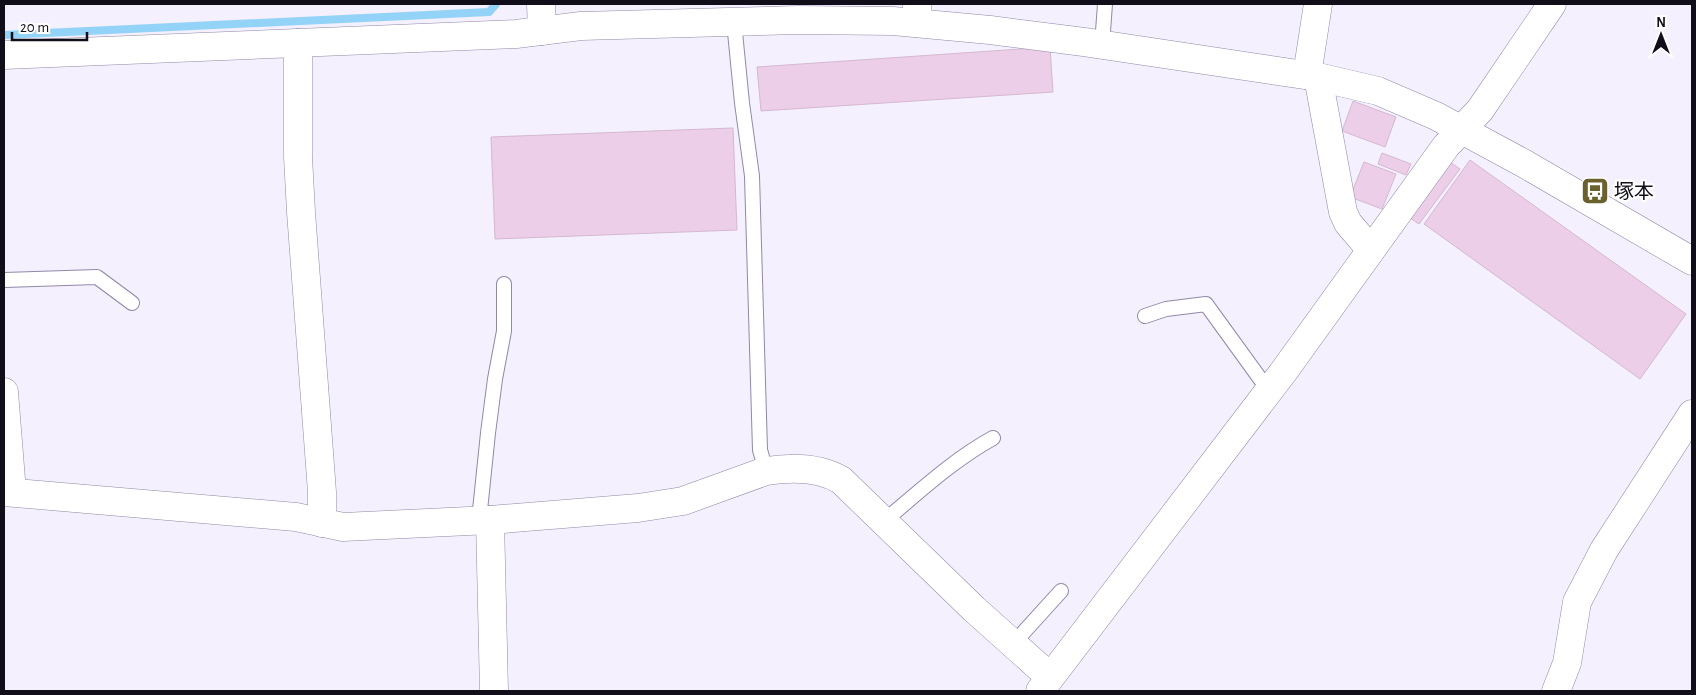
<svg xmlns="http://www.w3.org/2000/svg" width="1696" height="695" font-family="'Alegreya Sans','Noto Sans JP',sans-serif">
  <rect width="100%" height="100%" fill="#f4f0fe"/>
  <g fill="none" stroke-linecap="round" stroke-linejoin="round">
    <polyline stroke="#93d3f8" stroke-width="8" points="4,35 489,12 496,4"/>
  </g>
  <g fill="#eccee8" stroke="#d5b7d1">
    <polygon points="1050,47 1053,92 761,111 757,67"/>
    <polygon points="1353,101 1396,117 1385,147 1342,131"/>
    <polygon points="733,128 737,230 495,239 491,137"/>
    <polygon points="1382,153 1411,164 1406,175 1378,164"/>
    <polygon points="1447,160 1460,169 1419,224 1407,216"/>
    <polygon points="1470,160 1686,314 1640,379 1424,224"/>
    <polygon points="1364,162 1396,174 1382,209 1350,197"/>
  </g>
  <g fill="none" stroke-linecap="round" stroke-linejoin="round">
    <g stroke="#9188a8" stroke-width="16">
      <g id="service">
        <polyline points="734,22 742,103 752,176 760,450 766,471"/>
        <polyline points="1102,45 1105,4"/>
        <polyline points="4,280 97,277 132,303"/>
        <polyline points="1145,316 1166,309 1206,304 1269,391"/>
        <polyline points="479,520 488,433 495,379 504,331 504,284"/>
        <path d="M884 521C919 492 953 460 993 438"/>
        <polyline points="1013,644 1061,591"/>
      </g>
    </g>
    <g stroke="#9188a8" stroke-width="29">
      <g id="minor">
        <polyline points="917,4 917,23"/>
        <polyline points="298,43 298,157 301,212 322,492 322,523"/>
        <polyline points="1307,75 1318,4"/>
        <polyline points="1318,77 1343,212 1348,223 1371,250"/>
        <polyline points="4,392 12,492"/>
        <path d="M4 492 296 517 343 527 490 520 638 508 683 501 766 471C791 467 819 467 841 480L974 609 1050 677"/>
        <polyline points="490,520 494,691"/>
        <polyline points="1040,691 1284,371 1446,146 1480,110 1552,4"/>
        <polyline points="1556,691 1567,663 1577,602 1604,550 1692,414"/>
      </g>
    </g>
    <g stroke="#9188a8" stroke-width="29">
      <g id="tertiary">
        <polyline points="541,4 542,31"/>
        <polyline points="4,55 516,34 581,26 798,20 893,21 990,30 1084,42 1318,77 1378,91 1436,116 1525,164 1692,261"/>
      </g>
    </g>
    <use href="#service" stroke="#fff" stroke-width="14"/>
    <use href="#minor" stroke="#fff" stroke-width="28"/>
    <use href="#tertiary" stroke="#fff" stroke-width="28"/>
  </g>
  <defs>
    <g id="bus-square" transform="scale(1.4375)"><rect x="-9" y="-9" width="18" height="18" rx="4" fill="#6b612e" stroke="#fff"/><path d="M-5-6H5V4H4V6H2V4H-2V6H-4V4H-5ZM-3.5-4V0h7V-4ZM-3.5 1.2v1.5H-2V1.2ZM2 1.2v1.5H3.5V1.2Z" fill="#fff"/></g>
  </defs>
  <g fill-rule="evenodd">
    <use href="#bus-square" x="1595" y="191"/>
  </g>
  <g text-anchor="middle" stroke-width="4.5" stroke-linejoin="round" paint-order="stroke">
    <g font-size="20" fill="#120e19" stroke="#fff" text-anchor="start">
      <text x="1614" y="198">塚本</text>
    </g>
  </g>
  <rect width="1696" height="695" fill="none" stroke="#120e19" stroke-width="10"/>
  <g transform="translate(1661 35)" stroke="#ffffff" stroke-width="4" paint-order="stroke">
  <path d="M0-4L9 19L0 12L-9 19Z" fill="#120e19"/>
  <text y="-8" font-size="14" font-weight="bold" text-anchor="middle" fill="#120e19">N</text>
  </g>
  <path d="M12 32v8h75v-8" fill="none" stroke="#120e19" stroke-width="2.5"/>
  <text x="20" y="32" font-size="15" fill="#120e19" stroke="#ffffff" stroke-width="4" paint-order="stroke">20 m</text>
</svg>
